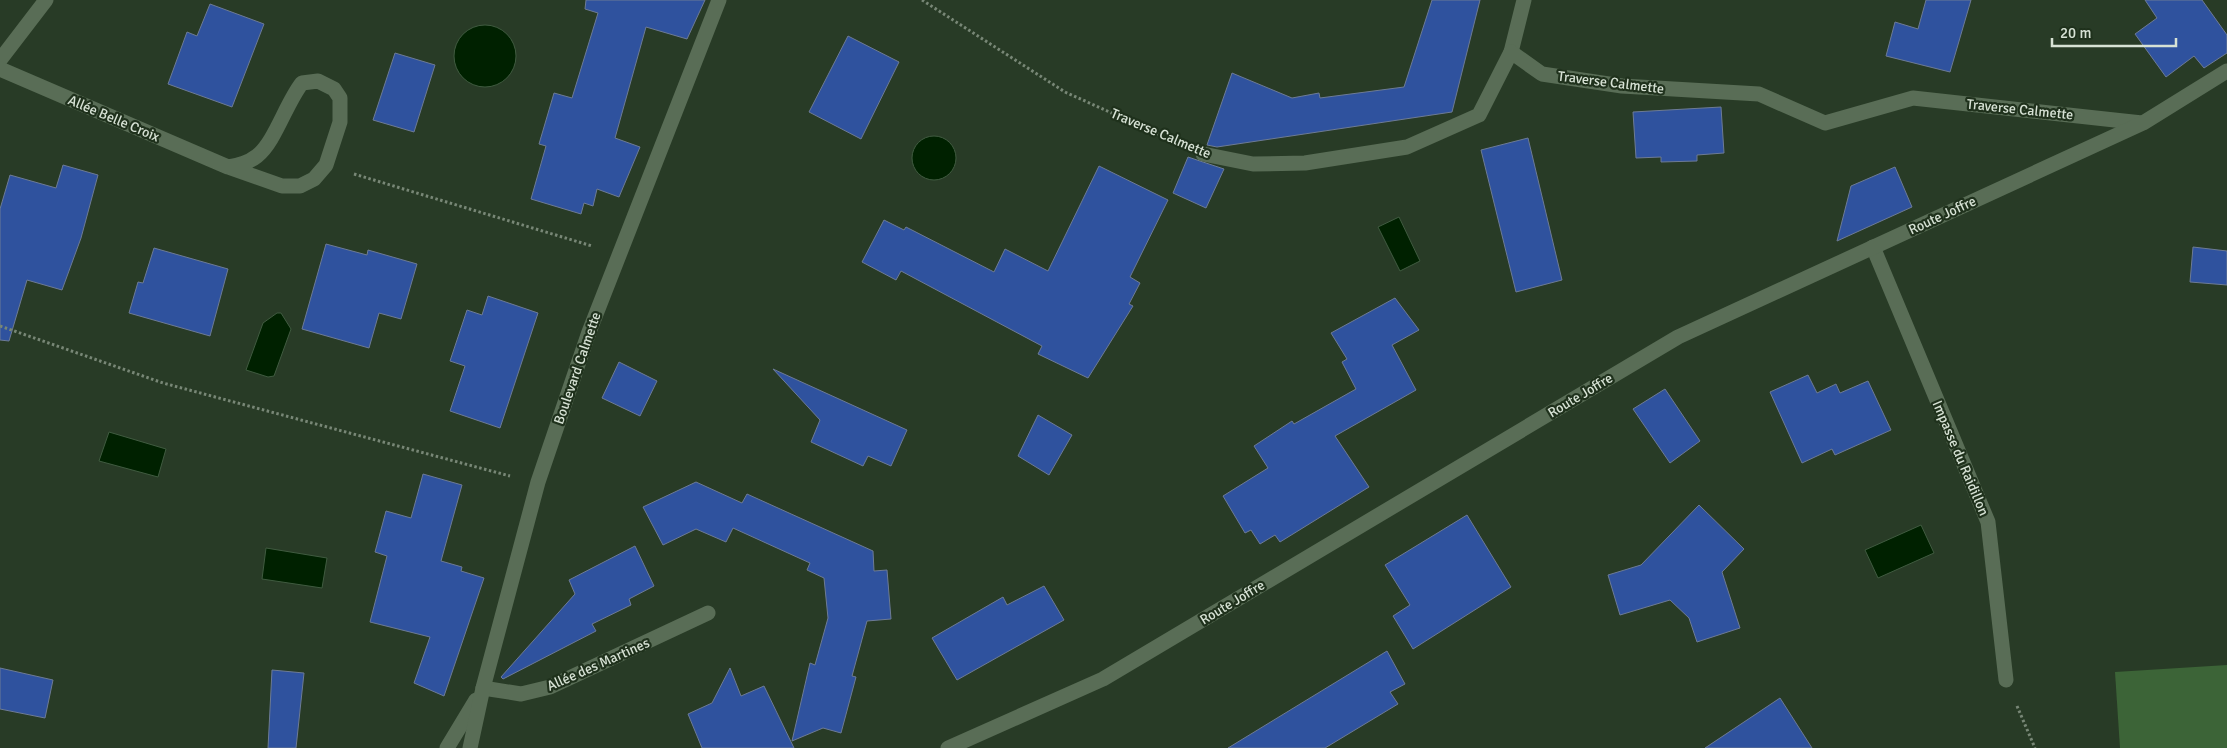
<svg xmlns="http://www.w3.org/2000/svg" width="2227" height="748" font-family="Signika,sans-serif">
  <rect width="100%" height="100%" fill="#283b26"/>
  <polygon fill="#3c6437" points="2227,665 2227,748 2120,748 2115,672"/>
  <g fill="#002100" stroke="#405b40">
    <circle cx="485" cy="56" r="31"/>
    <circle cx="934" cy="158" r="22"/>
    <polygon points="1399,217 1420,261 1400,271 1378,227"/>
    <polygon points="277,313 281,313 291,329 274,376 268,377 246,370 263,323"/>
    <polygon points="109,432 166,449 158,477 99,461"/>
    <polygon points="1921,525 1934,553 1878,578 1865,550"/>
    <polygon points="266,548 327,558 322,588 262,579"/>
  </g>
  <g fill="#2f529e" stroke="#6d7b95">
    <polygon points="586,0 705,0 687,39 646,27 615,138 640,147 619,197 597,189 593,206 584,203 581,214 531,199 546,146 539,144 554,93 572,98 598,13 585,9"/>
    <polygon points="1432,0 1480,0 1452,112 1217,147 1207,145 1232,73 1292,98 1319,93 1320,98 1404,87"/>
    <polygon points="1926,0 1971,0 1950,72 1886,56 1895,22 1918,29"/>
    <polygon points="2145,0 2202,0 2227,35 2227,53 2204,68 2194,56 2166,77 2135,34 2157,18"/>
    <polygon points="210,4 264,24 232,107 168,84 187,32 197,36"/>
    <polygon points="848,36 899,62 861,139 809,112"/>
    <polygon points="395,53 435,65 414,132 373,120"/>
    <polygon points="1721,107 1724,153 1697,155 1697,161 1661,162 1661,157 1636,158 1633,112"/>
    <polygon points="1528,138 1562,280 1516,292 1481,150"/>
    <polygon points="1188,157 1224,169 1206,208 1173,193"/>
    <polygon points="63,165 98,175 81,238 62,290 27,280 9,341 0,340 0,209 10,175 56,188"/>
    <polygon points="1099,166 1168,200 1130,277 1140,283 1129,304 1133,306 1088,378 1038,354 1042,346 901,271 896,280 862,262 884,220 904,230 906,227 994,272 1005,249 1048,271"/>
    <polygon points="1895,167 1912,207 1837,241 1851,186"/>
    <polygon points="326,244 367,255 368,250 417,264 401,319 379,313 369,348 302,329"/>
    <polygon points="2193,247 2227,251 2227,285 2190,282"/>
    <polygon points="154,248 228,269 210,336 129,313 138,282 143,283"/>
    <polygon points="488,296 538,313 500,428 450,411 465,366 450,361 467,310 482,315"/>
    <polygon points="1395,298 1419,330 1392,345 1416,390 1335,436 1369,487 1280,542 1275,535 1260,544 1251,530 1245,533 1223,496 1268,468 1254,446 1292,421 1294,424 1356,389 1342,362 1347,359 1331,333"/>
    <polygon points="619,362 657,381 640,416 602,398"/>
    <polygon points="773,369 907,430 891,466 868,456 863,466 811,442 820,420"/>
    <polygon points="1808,375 1817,393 1836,384 1840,393 1868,381 1891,430 1835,455 1832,449 1802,463 1770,392"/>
    <polygon points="1665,389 1700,441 1670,463 1633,409"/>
    <polygon points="1038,415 1072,435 1049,475 1018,456"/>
    <polygon points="423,474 462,485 441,561 462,567 461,571 484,578 444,696 414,683 430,637 370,622 387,556 375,552 386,511 411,518"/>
    <polygon points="696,482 742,503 747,494 873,551 874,571 887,570 891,619 867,621 852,676 856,677 841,733 823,728 792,741 810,663 815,665 828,618 824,578 807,570 810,563 733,528 726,542 696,529 663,545 643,507"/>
    <polygon points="1699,505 1744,549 1722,572 1740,628 1697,642 1689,618 1670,600 1620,615 1608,575 1641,565"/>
    <polygon points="1467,515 1511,587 1413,649 1393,616 1410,605 1385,565"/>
    <polygon points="635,546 654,586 629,599 631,605 592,624 596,631 503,679 501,677 575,594 569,580"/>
    <polygon points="1044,586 1064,620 957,680 932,638 1003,597 1007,605"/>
    <polygon points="1387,651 1405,684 1390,692 1398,704 1325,748 1228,748"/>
    <polygon points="0,668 53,680 45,718 0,709"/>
    <polygon points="730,668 741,696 764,686 794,748 702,748 688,714 712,703"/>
    <polygon points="272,670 304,673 296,748 268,748"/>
    <polygon points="1780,698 1812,748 1705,748"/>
  </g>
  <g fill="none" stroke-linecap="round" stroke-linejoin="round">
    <g stroke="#788776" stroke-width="3" stroke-dasharray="2.5 2.5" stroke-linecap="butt">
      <polyline points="922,0 1065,92 1176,142"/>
      <polyline points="354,174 592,246"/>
      <polyline points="0,326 163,383 510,476"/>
      <polyline points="2017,706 2035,748"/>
    </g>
    <g stroke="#596d56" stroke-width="15">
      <polyline points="1511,52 1524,0"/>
      <polyline points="0,60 46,0"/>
      <path d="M0 69 228 167 282 186H300L314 179 326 165 340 122V98L334 89 318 81 302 83C286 103 275 142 257 156 248 163 239 165 228 167"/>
      <polyline points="1203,154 1253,164 1305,163 1407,147 1479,115 1511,52 1542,74 1622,86 1759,94 1825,123 1913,98 2142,123"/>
      <polyline points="1873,247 1988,522 2006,680"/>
      <polyline points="483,688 521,694 550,687 708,613"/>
      <polyline points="447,748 476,700"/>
      <polyline points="470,748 483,688 538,482 589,332 719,0"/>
      <polyline points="948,748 1103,679 1678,337 2143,123 2227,71"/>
    </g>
  </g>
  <g text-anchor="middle" stroke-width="4.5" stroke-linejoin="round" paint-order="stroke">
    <g font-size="14" fill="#d7e2d5" stroke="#1f311c">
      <text transform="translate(1611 82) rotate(7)" y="5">Traverse Calmette</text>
      <text transform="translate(2020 109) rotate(6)" y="5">Traverse Calmette</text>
      <text transform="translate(114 118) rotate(23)" y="5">Allée Belle Croix</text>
      <text transform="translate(1161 133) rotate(23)" y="5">Traverse Calmette</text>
      <text transform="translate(1942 215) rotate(-25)" y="5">Route Joffre</text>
      <text transform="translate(577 368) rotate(-71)" y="5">Boulevard Calmette</text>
      <text transform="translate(1580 395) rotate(-31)" y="5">Route Joffre</text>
      <text transform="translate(1961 458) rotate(67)" y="5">Impasse du Raidillon</text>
      <text transform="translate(1232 602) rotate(-31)" y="5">Route Joffre</text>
      <text transform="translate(598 664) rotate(-24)" y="5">Allée des Martines</text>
    </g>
  </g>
  <path d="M2052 38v8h124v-8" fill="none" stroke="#d7e2d5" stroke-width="2.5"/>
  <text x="2060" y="38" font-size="15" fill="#d7e2d5" stroke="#1f311c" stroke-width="4" paint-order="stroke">20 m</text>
</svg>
